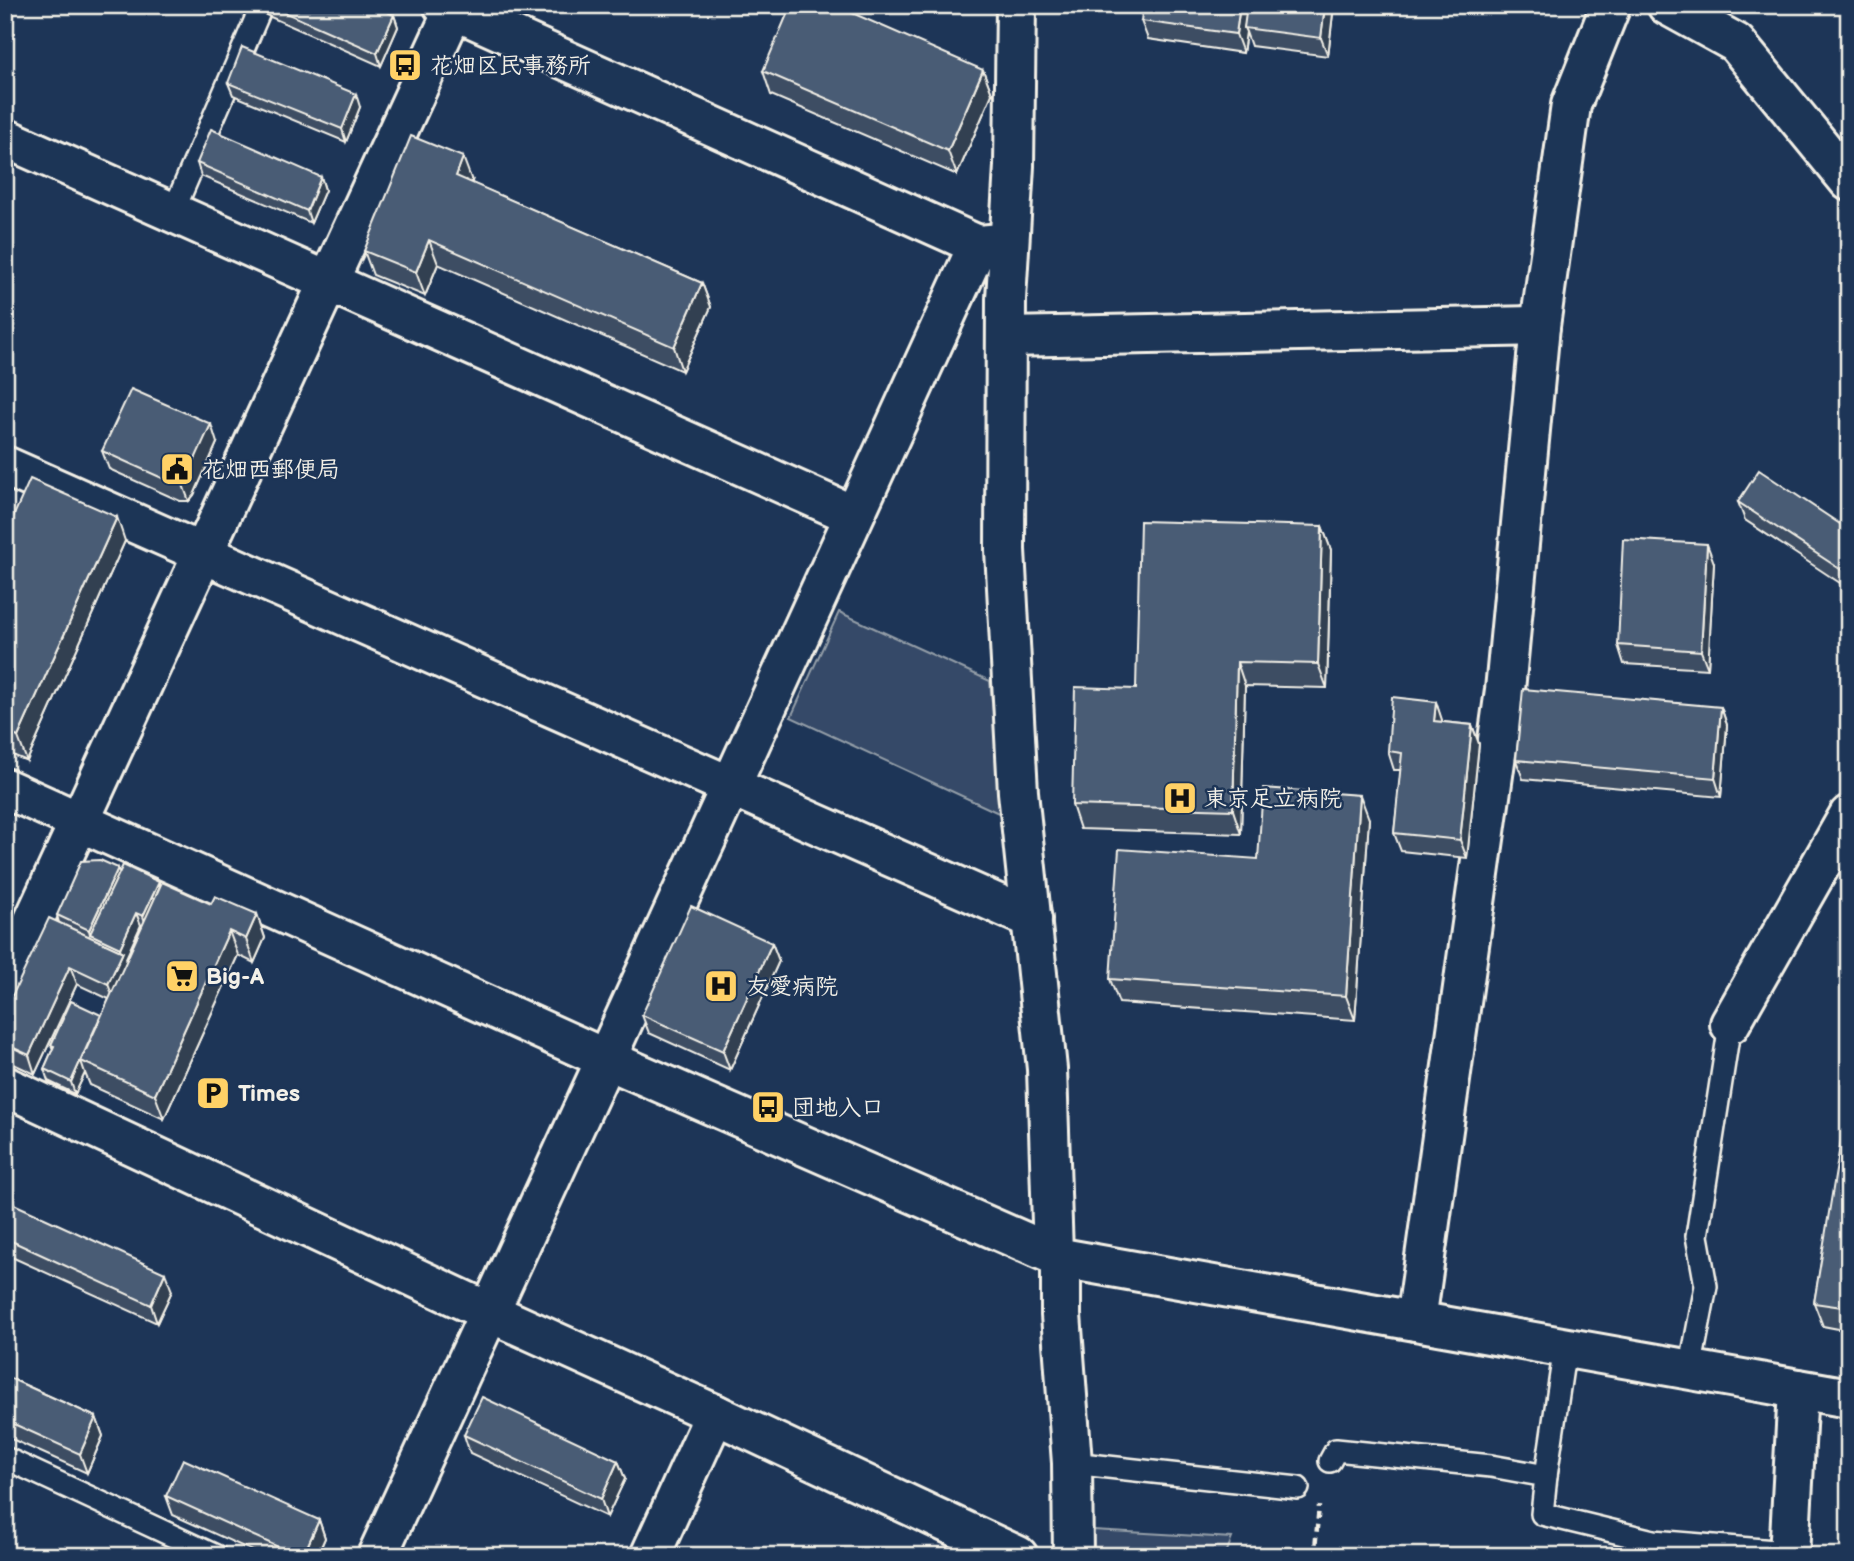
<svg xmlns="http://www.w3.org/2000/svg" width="1854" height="1561" font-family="'Balsamiq Sans','Klee One',sans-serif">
  <rect width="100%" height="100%" fill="#1d3557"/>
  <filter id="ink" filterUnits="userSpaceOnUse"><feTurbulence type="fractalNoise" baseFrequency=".0143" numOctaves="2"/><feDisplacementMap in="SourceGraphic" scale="14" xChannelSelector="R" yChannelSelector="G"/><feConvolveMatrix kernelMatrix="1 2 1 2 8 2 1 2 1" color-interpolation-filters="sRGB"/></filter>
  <g filter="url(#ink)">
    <g fill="#354a67" stroke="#949ea8" stroke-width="2">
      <polygon points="839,612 990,681 1003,815 791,717"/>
      <polygon points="1093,1530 1232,1538 1225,1556 1093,1556"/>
    </g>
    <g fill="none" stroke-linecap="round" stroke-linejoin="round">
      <g stroke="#f4f1e8" stroke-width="26">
        <g id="service">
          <polyline points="173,212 262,5"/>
          <polyline points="1690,1370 1706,1286 1697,1236 1730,1024"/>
          <polyline points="5,1458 216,1556"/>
          <polyline points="1330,1461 1336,1450 1491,1466 1546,1476 1542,1514 1653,1541 1789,1552"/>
          <polyline points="1072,1463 1298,1488"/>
          <polyline points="1546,1476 1565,1347"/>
        </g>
      </g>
      <g stroke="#f4f1e8" stroke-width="44">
        <g id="minor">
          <polyline points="443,5 978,245 1002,243"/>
          <polyline points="1016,5 1014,166 1006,299 1005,550 1018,792 1047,1069 1053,1254"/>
          <polyline points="1667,5 1736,43 1849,181"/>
          <polyline points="5,138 853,515"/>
          <polyline points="1006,337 1540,326"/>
          <polyline points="5,466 1032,919"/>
          <polyline points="1730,1024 1849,815"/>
          <polyline points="606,1059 978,245"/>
          <polyline points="5,1086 489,1312 715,1414 1018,1556"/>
          <polyline points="1061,1258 1061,1315 1072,1463 1073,1556"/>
          <polyline points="1416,1321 1505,690 1540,326 1571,105 1611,5"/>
          <polyline points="650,1556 715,1414"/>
          <polyline points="1789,1556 1798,1389"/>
        </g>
      </g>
      <g stroke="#f4f1e8" stroke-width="44">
        <g id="tertiary">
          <polyline points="5,788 606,1059 1061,1258 1849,1398"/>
          <polyline points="5,983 456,5"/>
          <polyline points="377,1556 606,1059"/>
        </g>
      </g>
      <polyline stroke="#f4f1e8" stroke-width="4.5" stroke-dasharray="7 5" stroke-linecap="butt" points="1243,1556 1244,1551 1309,1555 1315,1549 1319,1506"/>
      <use href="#service" stroke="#1d3557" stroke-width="21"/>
      <use href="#minor" stroke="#1d3557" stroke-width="38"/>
      <use href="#tertiary" stroke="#1d3557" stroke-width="38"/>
    </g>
    <g fill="#3e4e64" stroke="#f4f1e8" stroke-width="2" fill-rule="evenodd">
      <polygon points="263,5 372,5 394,15 398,27 381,66 266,15"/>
      <polygon points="1334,5 1328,56 1251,46 1246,32 1243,53 1148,39 1141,21"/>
      <polygon points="983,70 992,94 957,175 771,95 763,71"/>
      <polygon points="228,83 360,107 346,142 233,95"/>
      <polygon points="197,163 321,177 325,190 311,223 201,176"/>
      <polygon points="472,181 471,183 702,283 711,307 682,371 438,264 425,296 373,275 364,251"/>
      <polygon points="217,443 194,495 189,501 180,501 109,469 102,451"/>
      <polygon points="1738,502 1849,530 1849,589 1745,520"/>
      <polygon points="1322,526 1331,550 1327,688 1245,686 1241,834 1080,829 1072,805 1136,689"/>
      <polygon points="5,535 125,541 27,761 5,752"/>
      <polygon points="1714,563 1708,669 1624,664 1618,645"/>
      <polygon points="1436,702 1442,722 1472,725 1479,744 1467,858 1401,851 1394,833 1401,770 1394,770 1388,751"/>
      <polygon points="1721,707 1727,725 1721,797 1523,779 1516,760"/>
      <polygon points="1369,819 1355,1020 1119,1003 1110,979 1258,859"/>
      <path d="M119 873 159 882 160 887 211 904 257 914 265 938 254 963 238 955 164 1119 90 1085 85 1073 75 1094 48 1081 44 1069 53 1049 51 1045 102 1016 109 999 77 984 35 1074 5 1060V1011L59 923 57 915ZM141 925 142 926 127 961 126 958Z"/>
      <polygon points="772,943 779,961 730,1070 649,1033 642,1015"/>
      <polygon points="1849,1104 1849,1331 1823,1326 1814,1303"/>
      <polygon points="5,1200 172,1291 157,1323 5,1254"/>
      <polygon points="5,1376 96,1417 103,1436 87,1473 5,1436"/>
      <polygon points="464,1435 618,1461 625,1479 607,1517 470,1453"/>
      <polygon points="166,1496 319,1520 325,1538 317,1556 264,1556 173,1515"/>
    </g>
    <g fill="#324051" stroke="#f4f1e8" stroke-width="2">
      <polygon points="1240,5 1250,5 1244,28 1246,32 1243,53 1236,34"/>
      <polygon points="1325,5 1334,5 1328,56 1321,38"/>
      <polygon points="394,15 398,27 381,66 377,53"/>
      <polygon points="983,70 992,94 957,175 948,151"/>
      <polygon points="356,94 360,107 346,142 342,129"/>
      <polygon points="463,157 472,181 464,200 456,176"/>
      <polygon points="321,177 325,190 311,223 307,211"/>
      <polygon points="429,240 438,264 425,296 416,272"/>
      <polygon points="702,283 711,307 682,371 674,347"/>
      <polygon points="211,424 217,443 194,495 189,501 182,482"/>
      <polygon points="117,517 125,541 27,761 18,737"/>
      <polygon points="1322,526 1331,550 1327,688 1318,664"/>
      <polygon points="1707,544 1714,563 1708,669 1701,651"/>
      <polygon points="1237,662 1245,686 1241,834 1233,810"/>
      <polygon points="1436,702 1442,720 1441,739 1434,721"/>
      <polygon points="1721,707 1727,725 1721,797 1715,778"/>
      <polygon points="1472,725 1479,744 1467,858 1460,840"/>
      <polygon points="1360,795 1369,819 1355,1020 1346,996"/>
      <polygon points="118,868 122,881 90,934 89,930"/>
      <polygon points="159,882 163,895 147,928 143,916"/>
      <polygon points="136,913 141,925 126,958 130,970 115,1002 108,984 122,954 120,948"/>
      <polygon points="257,914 265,938 254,963 246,939"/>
      <polygon points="229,931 238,955 164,1119 155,1095"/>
      <polygon points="772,943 779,961 730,1070 723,1051"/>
      <polygon points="70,966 77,984 35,1074 29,1055"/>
      <polygon points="101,1015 81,1061 85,1073 75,1094 71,1082"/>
      <polygon points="165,1273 172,1291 157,1323 151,1305"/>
      <polygon points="96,1417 103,1436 87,1473 80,1454"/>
      <polygon points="618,1461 625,1479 607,1517 601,1499"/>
      <polygon points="319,1520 325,1538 317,1556 303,1556"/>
    </g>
    <g fill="#485b74" stroke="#f4f1e8" stroke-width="2">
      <polygon points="268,5 372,5 394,15 377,53"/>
      <polygon points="791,5 834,5 983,70 948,151 763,71"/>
      <polygon points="1143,5 1240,5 1236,34 1141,21"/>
      <polygon points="1247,5 1325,5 1321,38 1244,28"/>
      <polygon points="242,47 356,94 342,129 228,83"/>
      <polygon points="211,129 321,177 307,211 197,163"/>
      <polygon points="411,136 463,157 456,176 702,283 674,347 429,240 416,272 364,251"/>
      <polygon points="131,389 211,424 187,477 182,482 173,483 102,451"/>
      <polygon points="1759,470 1849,530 1849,575 1738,502"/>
      <polygon points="30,479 117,517 18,737 5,732 5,535"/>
      <polygon points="1140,521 1322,526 1318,664 1237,662 1233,810 1072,805 1075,687 1136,689"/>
      <polygon points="1623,539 1707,544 1701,651 1618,645"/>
      <polygon points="1523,689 1721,707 1715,778 1516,760"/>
      <polygon points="1392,697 1436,702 1434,721 1472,725 1460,840 1394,833 1402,753 1388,751"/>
      <polygon points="1263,788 1360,795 1346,996 1110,979 1119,849 1258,859"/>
      <polygon points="100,860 118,868 89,930 57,915 81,861"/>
      <polygon points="123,865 159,882 143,916 136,913 120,948 90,934"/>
      <polygon points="162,882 211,904 215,896 257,914 246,939 229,931 155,1095 81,1061"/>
      <polygon points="691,906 772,943 723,1051 642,1015"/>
      <polygon points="49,918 123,952 108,984 70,966 29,1055 5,1044 5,1011"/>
      <polygon points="71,1001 101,1015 71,1082 44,1069 54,1046 51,1045"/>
      <polygon points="1847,1104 1849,1104 1849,1308 1814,1303"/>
      <polygon points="5,1200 165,1273 151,1305 5,1238"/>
      <polygon points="5,1376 96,1417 80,1454 5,1420"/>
      <polygon points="482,1397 618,1461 601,1499 464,1435"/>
      <polygon points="183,1459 319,1520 303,1556 298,1556 166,1496"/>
      <polygon points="409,1552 417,1556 407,1556"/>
    </g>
  </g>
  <defs>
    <g id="bus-square" transform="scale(1.75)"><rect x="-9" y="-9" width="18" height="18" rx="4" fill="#ffd166" stroke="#1d3557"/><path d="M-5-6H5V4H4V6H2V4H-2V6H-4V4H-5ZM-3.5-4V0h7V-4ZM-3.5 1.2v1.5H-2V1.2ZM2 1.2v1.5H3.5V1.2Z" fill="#111"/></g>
    <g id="civic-square" transform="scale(1.75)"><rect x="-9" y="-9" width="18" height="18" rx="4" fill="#ffd166" stroke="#1d3557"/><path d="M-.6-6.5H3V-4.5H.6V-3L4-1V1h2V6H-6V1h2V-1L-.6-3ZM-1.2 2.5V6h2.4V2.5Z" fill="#111"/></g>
    <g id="hospital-square" transform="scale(1.75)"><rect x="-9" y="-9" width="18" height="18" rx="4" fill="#ffd166" stroke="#1d3557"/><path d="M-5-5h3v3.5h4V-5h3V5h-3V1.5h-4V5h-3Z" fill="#111"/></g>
    <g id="supermarket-square" transform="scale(1.75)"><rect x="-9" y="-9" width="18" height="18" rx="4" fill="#ffd166" stroke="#1d3557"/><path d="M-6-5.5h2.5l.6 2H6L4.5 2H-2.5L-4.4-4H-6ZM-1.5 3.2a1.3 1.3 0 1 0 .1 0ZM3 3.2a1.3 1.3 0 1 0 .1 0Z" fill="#111"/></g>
    <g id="parking-square" transform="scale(1.75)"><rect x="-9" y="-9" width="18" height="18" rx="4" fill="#ffd166" stroke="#1d3557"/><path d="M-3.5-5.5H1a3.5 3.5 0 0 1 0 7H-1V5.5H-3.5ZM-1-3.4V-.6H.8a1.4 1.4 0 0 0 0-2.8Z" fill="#111"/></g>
  </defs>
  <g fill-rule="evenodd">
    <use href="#bus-square" x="405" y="65"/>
    <use href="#civic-square" x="177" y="469"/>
    <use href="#hospital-square" x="1180" y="798"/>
    <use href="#supermarket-square" x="182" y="976"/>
    <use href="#hospital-square" x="721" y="986"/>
    <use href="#parking-square" x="213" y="1093"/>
    <use href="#bus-square" x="768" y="1107"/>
  </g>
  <g text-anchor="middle" stroke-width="5" stroke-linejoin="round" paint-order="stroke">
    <g font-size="23" font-weight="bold" fill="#f4f1e8" stroke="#1d3557" text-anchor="start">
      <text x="430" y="73">花畑区民事務所</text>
      <text x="202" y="477">花畑西郵便局</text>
      <text x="1204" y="806">東京足立病院</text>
      <text x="206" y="984">Big-A</text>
      <text x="746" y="994">友愛病院</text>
      <text x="238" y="1101">Times</text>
      <text x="792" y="1115">団地入口</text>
    </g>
  </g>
  <rect width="1854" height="1561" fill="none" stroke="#1d3557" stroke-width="28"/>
  <rect x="14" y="14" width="1826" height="1533" fill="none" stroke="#f4f1e8" stroke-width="2.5" filter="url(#ink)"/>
</svg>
